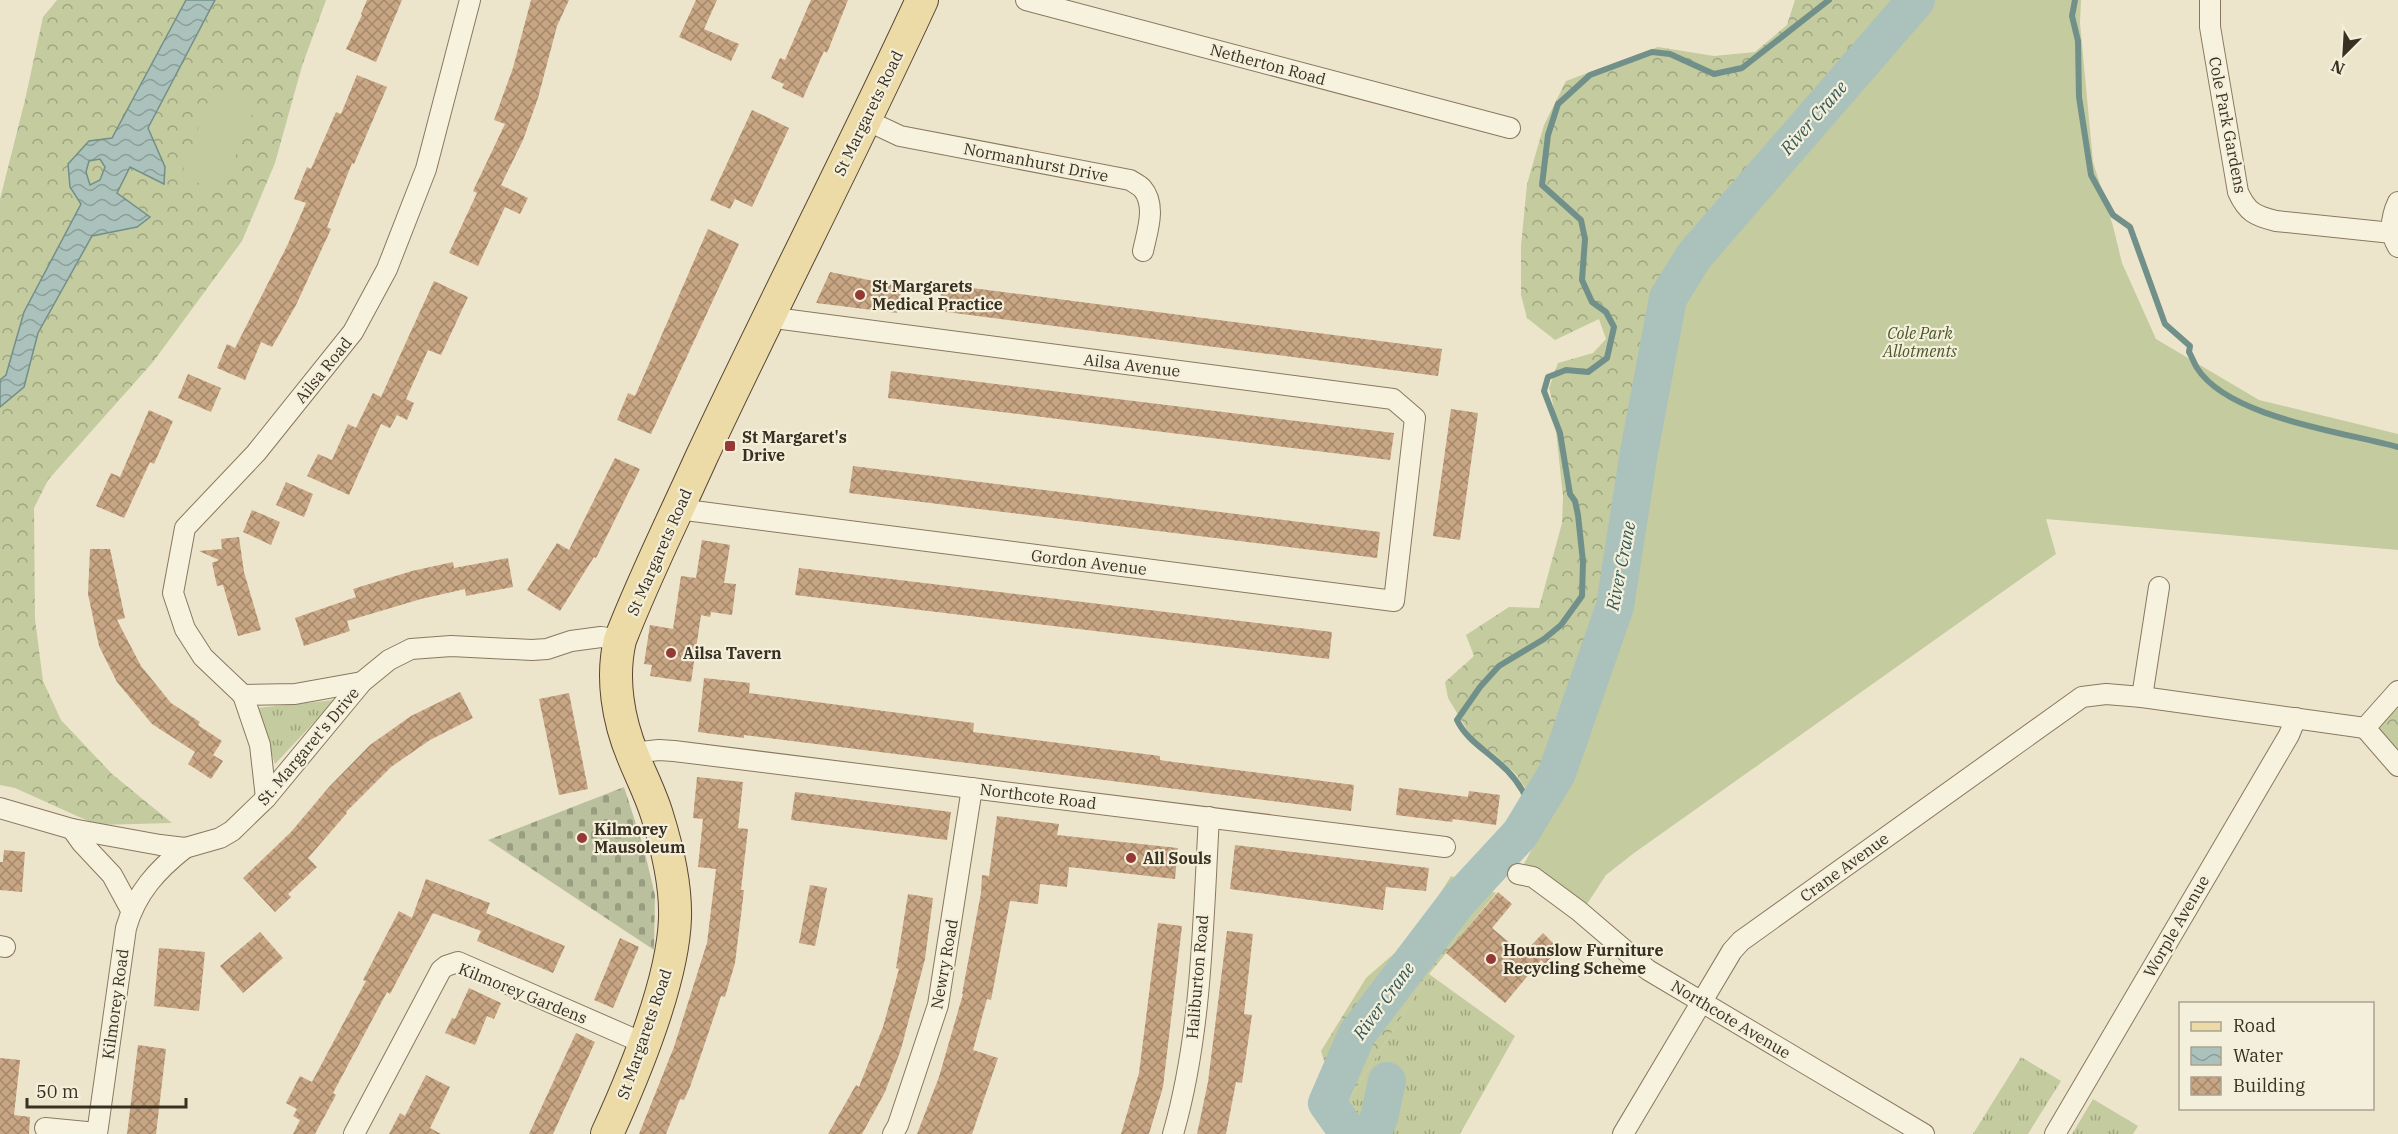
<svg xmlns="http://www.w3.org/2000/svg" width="2398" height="1134" font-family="'IBM Plex Serif',serif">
  <defs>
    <pattern id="grass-tufts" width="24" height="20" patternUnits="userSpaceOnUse" patternTransform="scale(1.5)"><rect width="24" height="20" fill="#c3cb9f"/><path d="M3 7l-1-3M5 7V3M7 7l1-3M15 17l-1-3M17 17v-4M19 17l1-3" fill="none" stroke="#9fa581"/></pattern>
    <pattern id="forest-crowns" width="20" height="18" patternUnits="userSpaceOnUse" patternTransform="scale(1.5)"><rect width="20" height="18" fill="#c3cb9f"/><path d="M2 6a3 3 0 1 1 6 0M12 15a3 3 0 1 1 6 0" fill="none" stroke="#9fa581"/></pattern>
    <pattern id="cemetery-stones" width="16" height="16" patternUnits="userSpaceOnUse" patternTransform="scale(1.5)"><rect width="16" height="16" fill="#bac09d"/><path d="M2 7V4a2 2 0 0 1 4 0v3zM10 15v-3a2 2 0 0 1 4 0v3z" fill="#989c80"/></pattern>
    <pattern id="water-waves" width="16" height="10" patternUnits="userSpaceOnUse" patternTransform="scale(1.5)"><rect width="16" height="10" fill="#abc2bc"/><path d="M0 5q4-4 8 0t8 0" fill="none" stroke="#8c9e98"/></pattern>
    <pattern id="building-cross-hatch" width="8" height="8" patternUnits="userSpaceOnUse" patternTransform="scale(1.5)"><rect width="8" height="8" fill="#c8a583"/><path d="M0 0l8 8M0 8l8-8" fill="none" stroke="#a3876b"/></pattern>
  </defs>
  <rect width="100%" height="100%" fill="#ede5cb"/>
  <g fill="url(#grass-tufts)">
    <polygon points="335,700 275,764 256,708"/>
    <polygon points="1429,974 1515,1036 1460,1134 1375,1134 1349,1099"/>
    <polygon points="2021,1057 2061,1081 2028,1134 1973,1134"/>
    <polygon points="2093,1099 2138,1126 2133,1134 2072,1134"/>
  </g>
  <g fill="url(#forest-crowns)">
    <polygon points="57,0 326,0 302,66 275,163 242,241 153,362 48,480 34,508 35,619 43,681 61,720 112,774 172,823 97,825 15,788 0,785 0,199 25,100 43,17"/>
    <polygon points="1795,0 1919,0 1844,67 1713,214 1676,268 1656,284 1603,602 1546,766 1530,795 1516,774 1494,754 1472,738 1448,698 1445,682 1474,656 1466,635 1509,607 1539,608 1562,523 1563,496 1553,404 1549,388 1558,363 1593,353 1606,339 1599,319 1555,340 1527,318 1521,295 1521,246 1527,184 1544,125 1566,81 1658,47 1714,56 1755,52 1787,25"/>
    <polygon points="2398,708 2398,753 2378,728"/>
    <polygon points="1451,876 1496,893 1429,974 1349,1099 1375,1134 1326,1134 1336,1122 1331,1082 1321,1051 1366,978 1413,937"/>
  </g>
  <polygon fill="url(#cemetery-stones)" points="624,787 644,849 655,895 654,950 488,840"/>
  <g fill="#c3cb9f">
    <polygon points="1931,0 2081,0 2080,23 2093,162 2113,226 2122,263 2156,339 2259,400 2398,434 2398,550 2046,519 2056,554 1634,853 1606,875 1587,904 1524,864 1569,779 1613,663 1635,578 1648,459 1675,313 1702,261"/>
    <polygon points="213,88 257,102 221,192 181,176"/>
  </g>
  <path fill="url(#water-waves)" stroke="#72908a" stroke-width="1.5" fill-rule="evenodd" d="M186 0H215L148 128 165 167 164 184 130 167 117 193 150 217 137 227 92 236 38 333 24 387 0 407V380L6 375 24 312 81 204 70 187 68 164 89 141 112 138ZM100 159 105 167 100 180 90 185 86 172 89 161Z"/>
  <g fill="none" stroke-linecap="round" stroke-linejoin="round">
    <g stroke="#72908a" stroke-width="6">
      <path d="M2075 0 2072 16 2078 41 2079 97 2091 175 2113 215 2130 227 2165 324 2190 346 2189 352C2192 357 2194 363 2197 368 2229 418 2344 432 2398 447"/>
      <path d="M1533 813C1526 794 1515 776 1499 763 1484 749 1466 739 1457 720L1480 687 1499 666 1544 639 1561 625 1582 596 1583 562 1578 515 1575 501 1570 494 1560 433 1544 391 1548 377 1566 370 1588 372 1607 358 1614 327 1606 312 1592 302 1582 280 1585 239 1581 220 1542 185 1548 135 1558 104 1590 75 1652 52 1670 54 1714 74 1742 68 1829 0"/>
    </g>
    <g stroke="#abc2bc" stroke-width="38">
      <polyline points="1349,1134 1327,1103 1357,1034 1458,901 1520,834 1557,773 1615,606 1639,452 1668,298 1694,256 1916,0"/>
      <polyline points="1371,1134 1379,1118 1387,1081"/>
    </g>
  </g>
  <g fill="url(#building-cross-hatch)">
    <polygon points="367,0 402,0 376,62 346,49 362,15 361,14"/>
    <polygon points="531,0 569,0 557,26 538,98 523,140 501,185 528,198 520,214 505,207 478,266 449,253 477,193 473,191 505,124 494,120 513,68"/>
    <polygon points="696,0 717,0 704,29 739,44 731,61 679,37"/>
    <polygon points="811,0 848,0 827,53 824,51 803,98 782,88 784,84 771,78 780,58 785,60"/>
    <polygon points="357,75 387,87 354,164 352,163 327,227 331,229 296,305 272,347 261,342 245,380 217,368 227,344 235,348 287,246 306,203 294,199 307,167 311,169 336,112 341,114"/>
    <polygon points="752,110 789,128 752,207 735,199 730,209 710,200"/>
    <polygon points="708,229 739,244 651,434 617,420 628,393 635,396"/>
    <polygon points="830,272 902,287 897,313 816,303"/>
    <polygon points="434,281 468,297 441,355 428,350 406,399 414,403 407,420 397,415 390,428 381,424 349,495 307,476 318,454 332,460 348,424 356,428 373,393 381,397"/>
    <polygon points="942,284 1442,349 1438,376 939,311"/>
    <polygon points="891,371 1394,433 1390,460 888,398"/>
    <polygon points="188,374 221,388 211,412 178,398"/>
    <polygon points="1451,409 1478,413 1460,540 1433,536"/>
    <polygon points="149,410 173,421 154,464 150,462 124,518 96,506 111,473 120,477"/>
    <polygon points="615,458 640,469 596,558 594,557 560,611 527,590 557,543 569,550"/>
    <polygon points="853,466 1380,532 1377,558 849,493"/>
    <polygon points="286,482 313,494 304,517 276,505"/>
    <polygon points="252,510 280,522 271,545 243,532"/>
    <polygon points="239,537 244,572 261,630 238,636 223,585 217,586 212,563 219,560 199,551 222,549 221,539"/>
    <polygon points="702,540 730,545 724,583 736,584 732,615 711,612 710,617 701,615 691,682 650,676 652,665 644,664 650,625 673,629 681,576 696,578"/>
    <polygon points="90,549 110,549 125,618 117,620 141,666 171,703 200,722 198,725 222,741 213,755 223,761 211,779 188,764 195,752 152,724 117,682 99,646 88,594"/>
    <polygon points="508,558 513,587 466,596 465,589 421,599 347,621 350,631 304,646 295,618 356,597 353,589 412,571 453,562 454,568"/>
    <polygon points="799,568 1332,632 1329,659 795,595"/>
    <polygon points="704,678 750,683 749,693 974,723 973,732 1160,756 1160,760 1166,761 1354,785 1351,811 744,735 744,738 698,732"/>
    <polygon points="460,692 473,718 430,740 391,767 346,812 347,813 308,858 317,867 288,894 291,897 275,912 243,878 291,832 329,787 370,745 411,716"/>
    <polygon points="569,693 588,789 559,795 539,699"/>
    <polygon points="697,777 743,782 738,828 748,829 741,890 744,890 735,963 725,997 721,996 690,1087 684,1100 680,1099 666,1134 639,1134 674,1047 707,943 716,869 698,867 703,819 693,818"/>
    <polygon points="1399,788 1468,797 1469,791 1500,795 1496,825 1453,819 1452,822 1396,815"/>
    <polygon points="795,792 951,812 947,840 791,820"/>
    <polygon points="997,816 1059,824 1057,835 1178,848 1175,879 1069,867 1067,887 1040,884 1038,904 1010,901 991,1000 987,999 973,1050 998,1058 972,1134 917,1134 939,1077 963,994 962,994 981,893 982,875 989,876"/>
    <polygon points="1235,845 1429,868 1426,891 1386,887 1383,910 1230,889"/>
    <polygon points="4,850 25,852 22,892 0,890 0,862 3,862"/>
    <polygon points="426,879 490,903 486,913 565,946 553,973 477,941 481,931 433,913 390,994 387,992 333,1093 336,1095 315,1134 293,1134 300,1120 293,1116 297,1109 286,1103 300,1076 312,1082 366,981 363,980 399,911 412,918"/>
    <polygon points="810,885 827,888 815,946 799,943"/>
    <polygon points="1498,892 1512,904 1492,928 1523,954 1543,933 1559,949 1545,964 1541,960 1505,1003 1446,953"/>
    <polygon points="908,894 933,898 925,959 901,1049 885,1092 862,1134 828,1134 856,1085 859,1087 883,1027 899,969 896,968"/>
    <polygon points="1158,923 1182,926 1163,1087 1149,1134 1121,1134 1139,1073"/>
    <polygon points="1227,931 1253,934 1244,1014 1252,1015 1242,1083 1236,1082 1226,1134 1197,1134 1208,1082"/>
    <polygon points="260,932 283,958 243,993 220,966"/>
    <polygon points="620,938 639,947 613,1008 594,1000"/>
    <polygon points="159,948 205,952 199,1011 154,1006"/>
    <polygon points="469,988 501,1003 494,1019 487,1016 475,1045 445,1033 452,1018 455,1019"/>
    <polygon points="576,1033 595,1042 553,1134 529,1134"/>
    <polygon points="138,1045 166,1049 156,1134 127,1134"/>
    <polygon points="0,1058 20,1060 14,1115 30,1117 29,1134 0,1134"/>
    <polygon points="426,1075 450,1087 430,1128 441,1134 389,1134 400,1113 405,1116"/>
  </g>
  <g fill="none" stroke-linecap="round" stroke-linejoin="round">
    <g stroke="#897860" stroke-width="22">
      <g id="minor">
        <polyline points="1026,0 1510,128"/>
        <path d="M2210 0V27L2238 192C2247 212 2255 216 2276 221L2392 233"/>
        <path d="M866 120 900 136 1130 180C1133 182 1139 185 1142 188 1157 205 1147 232 1143 251"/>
        <path d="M2398 202C2391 217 2389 233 2398 247"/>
        <polyline points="678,509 1394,601 1415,418 1393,399 767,317"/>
        <polyline points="362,682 295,694 243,695 203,657 185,629 173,593 185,528 256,453 353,332 387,269 426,169 470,0"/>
        <polyline points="243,695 260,745 266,798"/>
        <polyline points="2142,697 2365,728"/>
        <polyline points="2365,728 2398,691"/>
        <polyline points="2365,728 2398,766"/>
        <polyline points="632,753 659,750 674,751 1445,847"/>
        <polyline points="0,808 72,829 160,845 185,848 220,838 232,831 266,798 362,682 389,660 411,649 451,646 532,650 547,649 571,641 601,637 620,640"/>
        <polyline points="72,829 82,843 112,875 131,910"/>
        <polyline points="1518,874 1533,877 1579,911 1648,970 1924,1134"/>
        <polyline points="0,946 5,947"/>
        <polyline points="45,1128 97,1133"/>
        <path d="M97 1134 126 928C136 893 157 870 185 848"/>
        <polyline points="354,1134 441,970 446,966 458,962 643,1043"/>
        <polyline points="893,1134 898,1125 938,1005 972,788"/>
        <path d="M1173 1134C1202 1034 1203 921 1209 817"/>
        <polyline points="1623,1134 1732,951 1741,941 2082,697 2106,694 2142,697 2159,587"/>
        <polyline points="2055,1134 2289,735 2296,718"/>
      </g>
    </g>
    <g stroke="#574633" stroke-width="34">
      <path id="primary" d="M607 1134C634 1075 673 982 675 918 676 884 667 847 657 815 651 795 641 776 633 756 618 720 611 678 620 640 644 578 674 518 701 458 773 304 851 154 922 0"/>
    </g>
    <use href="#minor" stroke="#f7f2de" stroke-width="20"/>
    <use href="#primary" stroke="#ecdba6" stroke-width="32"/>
  </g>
  <g fill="#943933" stroke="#f4efda" stroke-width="2">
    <circle cx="860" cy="295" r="6"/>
    <rect x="724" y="440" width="12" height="12" rx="3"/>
    <circle cx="671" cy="653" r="6"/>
    <circle cx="582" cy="838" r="6"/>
    <circle cx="1131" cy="858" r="6"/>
    <circle cx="1491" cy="959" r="6"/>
  </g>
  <g text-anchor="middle" stroke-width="4.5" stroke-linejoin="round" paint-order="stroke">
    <g font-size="16" fill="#3a3022" stroke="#f4efda">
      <text transform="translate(1268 64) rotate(15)" y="6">Netherton Road</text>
      <text transform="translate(868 113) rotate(-64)" y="6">St Margarets Road</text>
      <text transform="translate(2228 125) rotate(79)" y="6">Cole Park Gardens</text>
      <text transform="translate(1036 162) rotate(11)" y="6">Normanhurst Drive</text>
      <text transform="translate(1132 365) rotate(7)" y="6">Ailsa Avenue</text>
      <text transform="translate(323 370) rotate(-51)" y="6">Ailsa Road</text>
      <text transform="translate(659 552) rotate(-66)" y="6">St Margarets Road</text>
      <text transform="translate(1089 562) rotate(7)" y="6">Gordon Avenue</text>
      <text transform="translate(308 746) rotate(-50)" y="6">St. Margaret's Drive</text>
      <text transform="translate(1038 796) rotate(7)" y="6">Northcote Road</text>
      <text transform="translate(1844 867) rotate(-36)" y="6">Crane Avenue</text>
      <text transform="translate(2176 926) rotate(-60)" y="6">Worple Avenue</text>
      <text transform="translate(944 964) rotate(-80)" y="6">Newry Road</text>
      <text transform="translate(1197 977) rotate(-85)" y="6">Haliburton Road</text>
      <text transform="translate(523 993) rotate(22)" y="6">Kilmorey Gardens</text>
      <text transform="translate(115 1004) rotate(-82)" y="6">Kilmorey Road</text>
      <text transform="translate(1731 1019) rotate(31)" y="6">Northcote Avenue</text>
      <text transform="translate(644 1034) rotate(-71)" y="6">St Margarets Road</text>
    </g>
    <g font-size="16" font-weight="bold" fill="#3a3022" stroke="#f4efda" text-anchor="start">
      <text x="872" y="292">St Margarets<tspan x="872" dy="18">Medical Practice</tspan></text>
      <text x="742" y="443">St Margaret's<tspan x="742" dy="18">Drive</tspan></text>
      <text x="683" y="659">Ailsa Tavern</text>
      <text x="594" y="835">Kilmorey<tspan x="594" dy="18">Mausoleum</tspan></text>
      <text x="1143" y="864">All Souls</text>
      <text x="1503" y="956">Hounslow Furniture<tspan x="1503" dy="18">Recycling Scheme</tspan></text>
    </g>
    <g font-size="16" font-style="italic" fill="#48562a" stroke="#f4efda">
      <text x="1920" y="339">Cole Park<tspan x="1920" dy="18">Allotments</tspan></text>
    </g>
    <g font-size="18" font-style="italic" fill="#335959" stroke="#f4efda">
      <text transform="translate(1814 118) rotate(-49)" y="6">River Crane</text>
      <text transform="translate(1621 566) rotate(-79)" y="6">River Crane</text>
      <text transform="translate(1384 1001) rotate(-54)" y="6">River Crane</text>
    </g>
  </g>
  <rect x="2179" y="1002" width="195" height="108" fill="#f4efda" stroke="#aaa390" stroke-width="1.5"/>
  <rect x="2191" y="1022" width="30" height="9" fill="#ecdba6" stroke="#aaa390" stroke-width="1.5"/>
  <text x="2233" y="1032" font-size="18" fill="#3a3022">Road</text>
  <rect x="2191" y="1047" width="30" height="18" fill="url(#water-waves)" stroke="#aaa390" stroke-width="1.5"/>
  <text x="2233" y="1062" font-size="18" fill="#3a3022">Water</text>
  <rect x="2191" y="1077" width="30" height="18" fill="url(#building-cross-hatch)" stroke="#aaa390" stroke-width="1.5"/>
  <text x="2233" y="1092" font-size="18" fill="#3a3022">Building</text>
  <g transform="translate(2344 54) rotate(204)" stroke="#f4efda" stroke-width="4.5" paint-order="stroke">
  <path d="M0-4.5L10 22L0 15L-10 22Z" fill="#3a3022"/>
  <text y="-9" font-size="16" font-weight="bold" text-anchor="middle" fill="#3a3022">N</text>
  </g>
  <path d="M27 1098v9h159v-9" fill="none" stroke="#3a3022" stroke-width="3"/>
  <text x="36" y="1098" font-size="18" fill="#3a3022" stroke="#f4efda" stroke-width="4.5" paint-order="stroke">50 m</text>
</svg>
